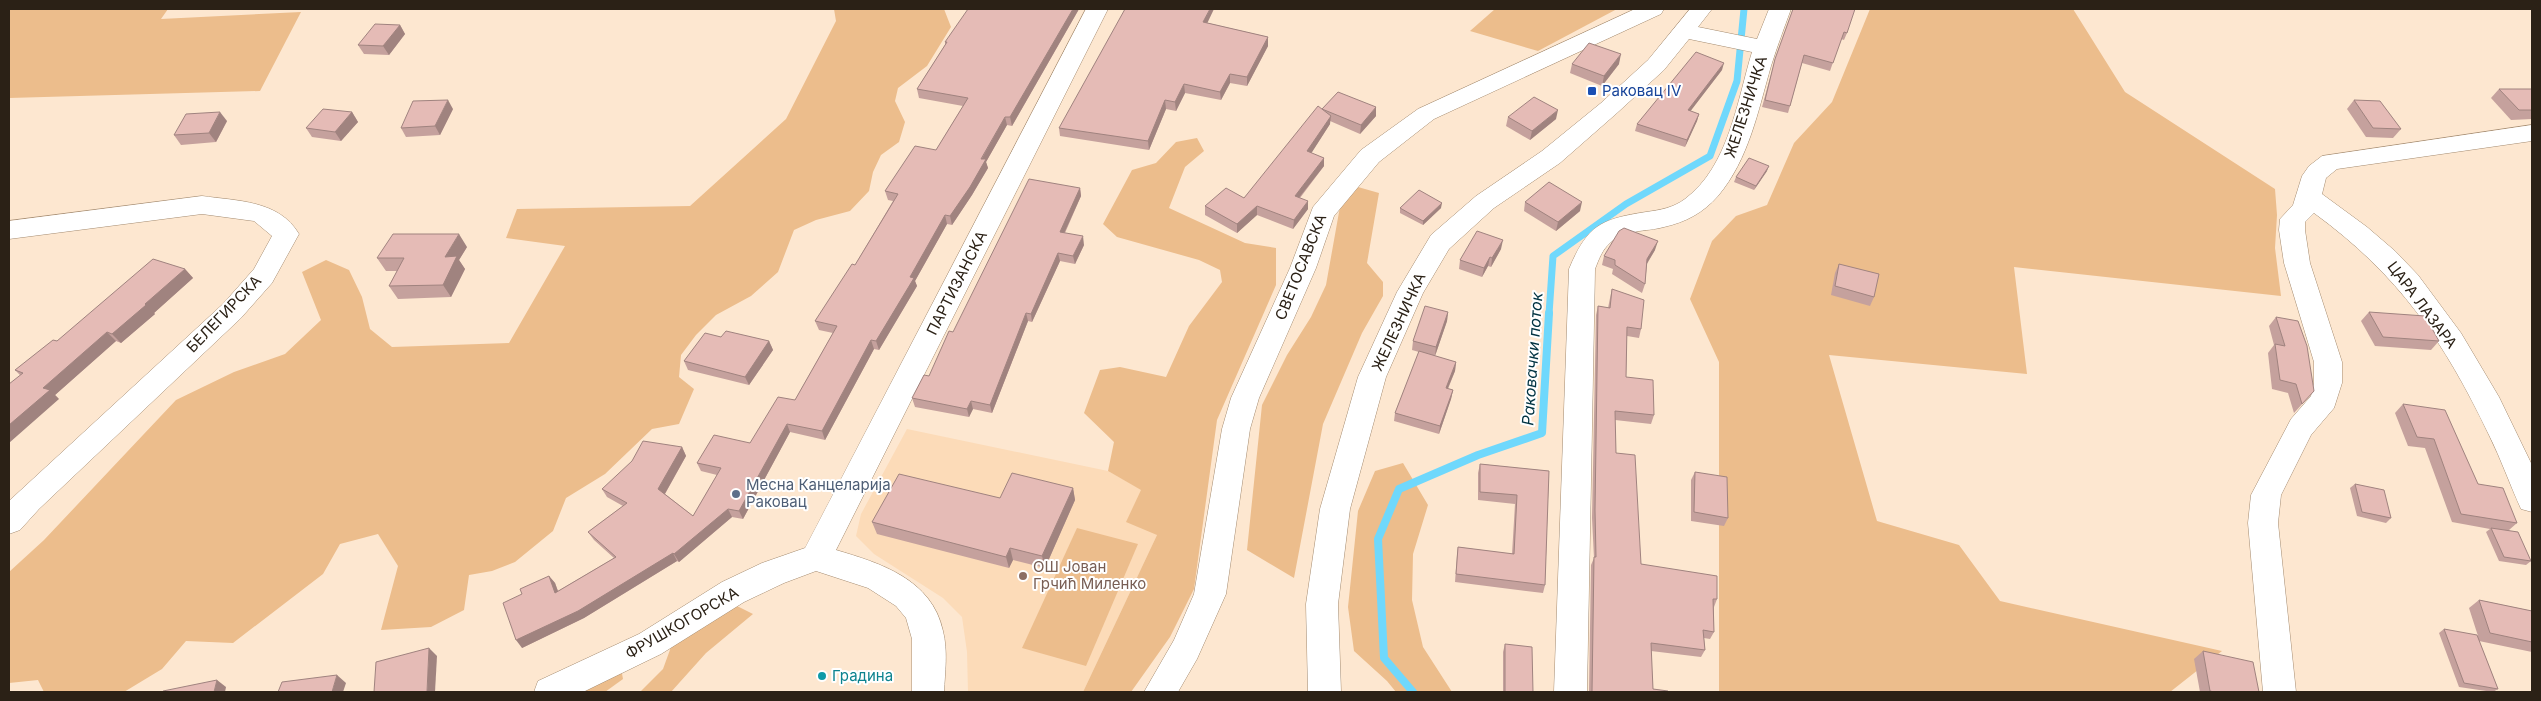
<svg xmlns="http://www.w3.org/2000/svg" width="2541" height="701" font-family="Inter,sans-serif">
  <rect width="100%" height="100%" fill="#fde7d0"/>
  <polygon fill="#fcdbb8" points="907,429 1108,471 1142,490 1157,535 1083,692 968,692 967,652 962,617 943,598 874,554 856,536 861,514"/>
  <g fill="#ecbd8c">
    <polygon points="9,9 168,9 161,19 301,12 260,91 9,98"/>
    <polygon points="834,9 944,9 951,27 927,66 898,88 895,101 905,122 899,142 881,155 873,172 869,191 850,211 816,220 794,230 778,272 751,296 716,315 696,335 681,355 679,377 694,389 679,424 652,429 605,474 566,498 553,531 515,562 492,571 469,575 464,610 431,627 381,630 398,566 378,534 340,544 323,574 233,643 186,641 162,669 124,692 44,692 38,680 9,683 9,572 44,540 176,400 234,372 285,354 321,320 302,272 326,260 349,270 362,297 370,329 392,347 509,343 565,246 506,238 517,209 690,206 786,119 836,21"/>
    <polygon points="1495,9 1617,9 1538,51 1470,31"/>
    <polygon points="1870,9 2073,9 2125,92 2275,189 2277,215 2275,248 2281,296 2014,267 2027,374 1829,355 1877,521 1959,545 2000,601 2222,651 2170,692 1719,692 1719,362 1690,299 1712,241 1736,216 1767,205 1794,143 1832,102"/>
    <polygon points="1197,138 1204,151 1185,167 1169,208 1245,243 1276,248 1276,285 1217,420 1194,589 1170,637 1131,692 1083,692 1157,535 1126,522 1141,490 1108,471 1114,442 1084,413 1100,370 1120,367 1166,377 1189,326 1222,282 1220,270 1199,260 1117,237 1103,224 1132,170 1156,163 1176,142"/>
    <polygon points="1358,187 1379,193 1367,263 1383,282 1383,296 1362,333 1323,424 1294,578 1247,550 1262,405 1287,355 1311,317 1326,285 1341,201"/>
    <polygon points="1403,463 1428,505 1413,554 1412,600 1423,647 1452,692 1396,692 1387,681 1354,651 1348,607 1358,511 1375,471"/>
    <polygon points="1077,528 1138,544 1086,666 1022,648"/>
    <polygon points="735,605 753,614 706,653 671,692 640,692 663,669 671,647"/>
    <polygon points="621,668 623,679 605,692 576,692"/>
  </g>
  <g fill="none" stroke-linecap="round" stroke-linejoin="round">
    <polyline stroke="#6fd8fc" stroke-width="7" points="1549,314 1553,256 1626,204 1710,156 1737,81 1744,9"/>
    <polyline stroke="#6fd8fc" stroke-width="8" points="1413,692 1384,658 1378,539 1399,489 1478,455 1542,433 1549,313"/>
    <g stroke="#a48b70" stroke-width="1">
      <g id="minor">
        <path d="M1086 9H1108L836 550C880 563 932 579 943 631 948 651 945 672 944 692H912V639L906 618 896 606 868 588 816 571 784 583 744 602 661 654 583 692H534L538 681 639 634 722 582 762 563 805 548Z"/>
        <polygon points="1635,9 1664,9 1661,14 1434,119 1379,162 1334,216 1316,268 1259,398 1250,429 1226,594 1197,659 1178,692 1144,692 1174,640 1194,594 1222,429 1231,398 1290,268 1313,207 1361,150 1418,109"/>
        <path d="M1690 9H1712L1698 27 1757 39 1769 9H1791C1784 28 1777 47 1771 66 1758 111 1749 159 1718 196 1703 213 1686 222 1664 227 1646 232 1624 229 1610 243 1602 250 1599 259 1595 269L1587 692H1554L1569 269C1587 226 1600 219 1646 212 1660 210 1673 208 1685 199 1729 166 1737 101 1752 52L1689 39 1664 70 1617 113 1560 163 1494 208 1449 249 1423 293 1386 377 1350 509 1338 604 1341 692H1308L1306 604 1320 509 1358 377 1397 292 1431 235 1476 196 1542 151 1601 103 1648 60Z"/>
        <path d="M2532 125V141L2337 169 2326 178 2322 194 2367 227 2395 251 2418 275 2461 333 2499 397 2532 465V512L2521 509C2510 485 2501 459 2489 435 2444 341 2399 275 2314 213L2305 222V230L2310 263 2342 362V383L2334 408 2311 435 2281 495 2278 523 2296 692H2263L2248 523 2251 495 2291 419 2311 396 2314 383V362L2284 263 2279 230 2280 219 2293 205 2302 176 2309 166 2322 156Z"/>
        <path d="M202 196C237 201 279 200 299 234L272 283 241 318 39 509 20 530 9 534V501L223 304 254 269 272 236 254 221 202 214 9 239V221Z"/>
      </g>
    </g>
    <use href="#minor" fill="#fff" fill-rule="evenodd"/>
  </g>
  <g fill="#c5a19d">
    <polygon points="1079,9 1012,126 1007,125 986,162 988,168 972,195 952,225 947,224 915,281 917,286 879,350 874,349 825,440 790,432 743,519 732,517 679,562 677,561 584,618 522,648 522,594 549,576 555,583 558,591 614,558 594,540 588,532 623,506 607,497 602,489 682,447 686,456 665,494 693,516 717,475 701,471 697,463 750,443 795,400 833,333 819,330 815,321 855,265 893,201 888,200 885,191 936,150 963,106 919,98 917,89 945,45 945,42"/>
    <polygon points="1793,9 1847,33 1844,40 1841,39 1830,71 1802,63 1790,106 1788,113 1762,107 1773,67"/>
    <polygon points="1208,23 1268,37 1268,46 1247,86 1230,83 1221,100 1185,93 1176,111 1166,109 1149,150 1060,136 1059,128"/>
    <polygon points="400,25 405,34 389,55 364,54 358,45"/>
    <polygon points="1572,64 1619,64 1602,86 1570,73"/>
    <polygon points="1722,70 1690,111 1699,114 1697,121 1685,147 1635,131 1637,124"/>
    <polygon points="2499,89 2532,90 2532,119 2511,120 2491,98"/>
    <polygon points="2354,100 2401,129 2393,138 2366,137 2347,109"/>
    <polygon points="453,109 440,135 406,137 401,128"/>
    <polygon points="1322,109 1376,116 1360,134 1330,121 1330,124 1311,153 1324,166 1300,198 1308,209 1293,229 1257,215 1237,233 1205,215 1205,206 1244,198"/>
    <polygon points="352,112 358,122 341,141 312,137 306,128"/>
    <polygon points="1508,117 1556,119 1530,140 1506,126"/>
    <polygon points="227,121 216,142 181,145 174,135"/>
    <polygon points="1767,171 1754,190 1734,182 1736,177"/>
    <polygon points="1080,188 1081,196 1065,233 1084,245 1075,264 1060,261 1032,322 1028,321 992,413 973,409 969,417 915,407 912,398 929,376"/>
    <polygon points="1525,202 1580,211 1556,231 1524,211"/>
    <polygon points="1400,208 1441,208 1423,225 1400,213"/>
    <polygon points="467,247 459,260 465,269 451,297 398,299 389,286 397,271 386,271 377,258"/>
    <polygon points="1501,249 1491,267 1488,266 1482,277 1459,269 1460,260"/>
    <polygon points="1655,250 1647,264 1645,284 1642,293 1612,274 1613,269 1602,265 1604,256"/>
    <polygon points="1839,264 1874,297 1870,306 1831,295 1835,273"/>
    <polygon points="185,269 193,278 154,313 155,314 121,343 116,341 55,395 59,399 20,375 15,370"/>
    <polygon points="1612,289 1641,329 1639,338 1627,336 1626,377 1654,415 1651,424 1615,420 1616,453 1641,564 1717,599 1714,607 1714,632 1710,639 1704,638 1705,650 1701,657 1651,651 1653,689 1668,692 1589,692 1591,565 1594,558 1592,518 1596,315 1598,306 1608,308 1610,298"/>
    <polygon points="1448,312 1447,321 1435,356 1456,362 1455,371 1448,389 1453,390 1451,399 1439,434 1394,421 1395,413 1419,352 1412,350 1413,341"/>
    <polygon points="2369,312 2439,341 2431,350 2375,346 2361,321"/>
    <polygon points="2276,317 2314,391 2294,413 2288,393 2272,389 2268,353 2274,345 2269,326"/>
    <polygon points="721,337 769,341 773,350 749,385 688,370 684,361"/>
    <polygon points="2403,404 2478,484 2517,523 2509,530 2531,561 2526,565 2499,561 2486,532 2490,529 2452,522 2425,448 2408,446 2395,413"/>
    <polygon points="1480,464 1549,471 1545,585 1543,593 1455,582 1457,555 1458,547 1512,554 1515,504 1478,500 1478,473"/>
    <polygon points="1695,472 1728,518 1724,526 1691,521 1691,480"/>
    <polygon points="2355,484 2391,518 2386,523 2357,516 2350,488"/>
    <polygon points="1073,488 1075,500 1045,568 1013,560 1009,568 877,534 872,522 1000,498"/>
    <polygon points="2479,600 2532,611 2532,652 2479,641 2498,689 2493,692 2459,687 2439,633 2444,629 2478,636 2469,608"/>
    <polygon points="1505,644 1533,692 1503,692 1503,652"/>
    <polygon points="2203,651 2259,692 2200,692 2194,659"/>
  </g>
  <g fill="#a0837f">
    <polygon points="1073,9 1079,9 1012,126 1010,117"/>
    <polygon points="1210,9 1214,9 1204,30 1203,22"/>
    <polygon points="400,25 405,34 389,55 383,46"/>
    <polygon points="1268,37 1268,46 1247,86 1247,77"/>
    <polygon points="1621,54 1619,64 1602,86 1604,76"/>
    <polygon points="1724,63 1722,70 1686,117 1688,110"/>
    <polygon points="1230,74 1230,83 1221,100 1220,92"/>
    <polygon points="1184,84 1185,93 1176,111 1175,102"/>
    <polygon points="448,100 453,109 440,135 435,126"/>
    <polygon points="1165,100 1166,109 1149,150 1148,141"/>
    <polygon points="1376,107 1376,116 1360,134 1361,125"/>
    <polygon points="1558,110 1556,119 1530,140 1532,131"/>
    <polygon points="220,112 227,121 216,142 209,133"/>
    <polygon points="352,112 358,122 341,141 335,132"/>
    <polygon points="1699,114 1697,121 1685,147 1687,140"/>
    <polygon points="1331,116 1330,124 1307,160 1307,151"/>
    <polygon points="1005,117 1007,125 986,162 988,168 972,195 952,225 950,216"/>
    <polygon points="1324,158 1324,166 1294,204 1295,196"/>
    <polygon points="1769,166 1767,171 1754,190 1756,186"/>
    <polygon points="1080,188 1081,196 1061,240 1060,232"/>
    <polygon points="1308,201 1308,209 1293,229 1294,220"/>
    <polygon points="1582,202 1580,211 1556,231 1558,222"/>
    <polygon points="1442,203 1441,208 1423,225 1423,221"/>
    <polygon points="1257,206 1257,215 1237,233 1237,224"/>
    <polygon points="945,215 947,224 915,281 917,286 879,350 876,341 910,277"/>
    <polygon points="459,234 467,247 459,260 465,269 451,297 443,285 445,257"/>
    <polygon points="1083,236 1084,245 1075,264 1073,256"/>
    <polygon points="1503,240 1501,249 1491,267 1492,258"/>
    <polygon points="1658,241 1655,250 1644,268 1647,259"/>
    <polygon points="1058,253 1060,261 1032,322 1031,314"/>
    <polygon points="1490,257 1488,266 1482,277 1484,268"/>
    <polygon points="185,269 193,278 154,313 155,314 121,343 112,334 145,304"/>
    <polygon points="1448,312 1447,321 1435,356 1436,347"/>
    <polygon points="1026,313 1028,321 992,413 990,405"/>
    <polygon points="107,332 116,341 55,395 59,399 9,443 9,425 43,388"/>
    <polygon points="871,340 874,349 825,440 822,431"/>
    <polygon points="769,341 773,350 749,385 745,377"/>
    <polygon points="1456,362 1455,371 1444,397 1446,388"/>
    <polygon points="1453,390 1451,399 1439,434 1440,426"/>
    <polygon points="971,401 973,409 969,417 967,409"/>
    <polygon points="787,424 790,432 743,519 739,511"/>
    <polygon points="682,447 686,456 663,497 658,489"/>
    <polygon points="1073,488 1075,500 1045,568 1042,556"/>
    <polygon points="728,509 732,517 679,562 674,554"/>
    <polygon points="1010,548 1013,560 1009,568 1006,557"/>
    <polygon points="673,553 677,561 584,618 522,648 516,640"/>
    <polygon points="549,576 555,583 561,600 555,593"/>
    <polygon points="429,648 437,656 435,692 427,692"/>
    <polygon points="337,675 346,683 343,692 332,692"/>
    <polygon points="217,680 226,687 225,692 214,692"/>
  </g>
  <g fill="#e5bbb6" stroke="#a0837f">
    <polygon points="968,9 1073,9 1010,117 1005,117 981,159 986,159 970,187 950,216 945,215 910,277 914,278 876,341 871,340 822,431 787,424 739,511 728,509 674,554 673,553 578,611 516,640 503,603 522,594 520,589 549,576 555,593 616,557 588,532 627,503 602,489 632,461 643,441 682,447 658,489 693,516 721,468 697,463 714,435 750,443 778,397 795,400 837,326 815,321 852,264 855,265 898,194 885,191 915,146 936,150 968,98 917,89 947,42 945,42"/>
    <polygon points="1125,9 1210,9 1203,22 1268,37 1247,77 1230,74 1220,92 1184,84 1175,102 1165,100 1148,141 1059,128"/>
    <polygon points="1793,9 1855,9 1847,33 1844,32 1833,63 1804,55 1790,106 1765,100 1775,59"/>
    <polygon points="375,24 400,25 383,46 358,45"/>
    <polygon points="1589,43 1621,54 1604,76 1572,64"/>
    <polygon points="1696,52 1724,63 1688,110 1699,114 1687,140 1637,124"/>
    <polygon points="2499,89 2531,89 2532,90 2532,110 2519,110"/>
    <polygon points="1338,92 1376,107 1361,125 1322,109"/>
    <polygon points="1534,97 1558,110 1532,131 1508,117"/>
    <polygon points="448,100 435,126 401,128 413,101"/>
    <polygon points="2354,100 2380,101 2401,129 2373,128"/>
    <polygon points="1318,106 1331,116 1307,151 1324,158 1295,196 1308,201 1294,220 1257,206 1237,224 1205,206 1226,188 1244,198"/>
    <polygon points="323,109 352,112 335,132 306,128"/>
    <polygon points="220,112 209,133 174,135 186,114"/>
    <polygon points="1749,158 1769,166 1756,186 1736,177"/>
    <polygon points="1029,179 1080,188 1060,232 1083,236 1073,256 1058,253 1031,314 1026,313 990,405 971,401 967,409 912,398 924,375 929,376 949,331 953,332"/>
    <polygon points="1549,182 1582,202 1558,222 1525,202"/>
    <polygon points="1419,190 1442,203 1423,221 1400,208"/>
    <polygon points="1624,228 1658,241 1647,259 1645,284 1615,265 1615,260 1604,256 1619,231"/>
    <polygon points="1477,231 1503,240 1492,258 1490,257 1484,268 1460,260"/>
    <polygon points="393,234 459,234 445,257 457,256 443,285 389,286 404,258 377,258"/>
    <polygon points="153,259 185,269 145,304 146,305 112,334 107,332 43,388 50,390 9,425 9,384 23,373 15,370 53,340 57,341"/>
    <polygon points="1839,264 1879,274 1874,297 1835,286"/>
    <polygon points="1612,289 1644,300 1641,329 1627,327 1626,377 1653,380 1654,415 1615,411 1616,453 1635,455 1641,564 1717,576 1717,599 1713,599 1714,632 1703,630 1705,650 1651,643 1653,689 1668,691 1668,692 1592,692 1594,557 1596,557 1595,510 1598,306 1610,308"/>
    <polygon points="1425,306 1448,312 1436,347 1413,341"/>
    <polygon points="2369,312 2425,316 2439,341 2383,337"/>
    <polygon points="2276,317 2298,321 2307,346 2314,391 2302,404 2296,384 2280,380 2275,344 2285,346"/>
    <polygon points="726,331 769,341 745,377 684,361 705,333 721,337"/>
    <polygon points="1419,351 1456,362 1446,388 1453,390 1440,426 1395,413"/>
    <polygon points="2403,404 2445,410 2478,484 2503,488 2517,523 2461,514 2434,439 2417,437"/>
    <polygon points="1480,464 1549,471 1545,585 1456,574 1458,547 1514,554 1517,495 1480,492"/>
    <polygon points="1695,472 1727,477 1728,518 1694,512"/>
    <polygon points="1012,473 1073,488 1042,556 1010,548 1006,557 872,522 899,474 1000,498"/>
    <polygon points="2355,484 2384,490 2391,518 2362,512"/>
    <polygon points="2491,528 2518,532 2531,561 2504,557"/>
    <polygon points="2479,600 2532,611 2532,642 2490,633"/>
    <polygon points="2444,629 2477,635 2498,689 2464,683"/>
    <polygon points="1505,644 1532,647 1533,692 1505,692"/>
    <polygon points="429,648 427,692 374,692 376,662"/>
    <polygon points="2203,651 2253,662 2259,692 2214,692 2210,691"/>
    <polygon points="337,675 332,692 278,692 282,682"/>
    <polygon points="217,680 214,692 163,692 163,691"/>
  </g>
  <rect fill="#1a4fb4" stroke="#fff" stroke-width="2" x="1587" y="86" width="10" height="10" rx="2.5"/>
  <circle fill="#5c6f8a" stroke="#fff" stroke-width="2" cx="736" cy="494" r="5"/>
  <circle fill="#8d6e63" stroke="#fff" stroke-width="2" cx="1023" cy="576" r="5"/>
  <circle fill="#0f9aa8" stroke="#fff" stroke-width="2" cx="822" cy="676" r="5"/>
  <g text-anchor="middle" stroke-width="4" stroke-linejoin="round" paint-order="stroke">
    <g font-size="15" fill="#164399" stroke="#fff" text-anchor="start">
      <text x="1602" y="96">Раковац IV</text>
    </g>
    <g font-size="15" fill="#2b2116" stroke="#fff">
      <text transform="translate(1746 107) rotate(-72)" y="5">ЖЕЛЕЗНИЧКА</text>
      <text transform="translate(1301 267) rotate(-68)" y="5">СВЕТОСАВСКА</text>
      <text transform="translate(957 283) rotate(-63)" y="5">ПАРТИЗАНСКА</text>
      <text transform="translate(2422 305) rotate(53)" y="5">ЦАРА ЛАЗАРА</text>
      <text transform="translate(224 314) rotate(-46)" y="5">БЕЛЕГИРСКА</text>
      <text transform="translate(1399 322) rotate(-65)" y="5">ЖЕЛЕЗНИЧКА</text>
      <text transform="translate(682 623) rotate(-30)" y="5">ФРУШКОГОРСКА</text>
    </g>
    <g font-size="15" fill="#4e5e75" stroke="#fff" text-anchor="start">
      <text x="746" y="490">Месна Канцеларија<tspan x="746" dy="17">Раковац</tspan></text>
    </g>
    <g font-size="15" fill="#785e54" stroke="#fff" text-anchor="start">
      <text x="1033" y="572">ОШ Јован<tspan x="1033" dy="17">Грчић Миленко</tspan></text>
    </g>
    <g font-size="15" fill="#0d838f" stroke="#fff" text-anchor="start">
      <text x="832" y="681">Градина</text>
    </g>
    <g font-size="16" font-style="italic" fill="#013342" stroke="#fff">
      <text transform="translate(1532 359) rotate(-86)" y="6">Раковачки поток</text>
    </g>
  </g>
  <rect width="2541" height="701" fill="none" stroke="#2b2116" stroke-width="20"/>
</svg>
